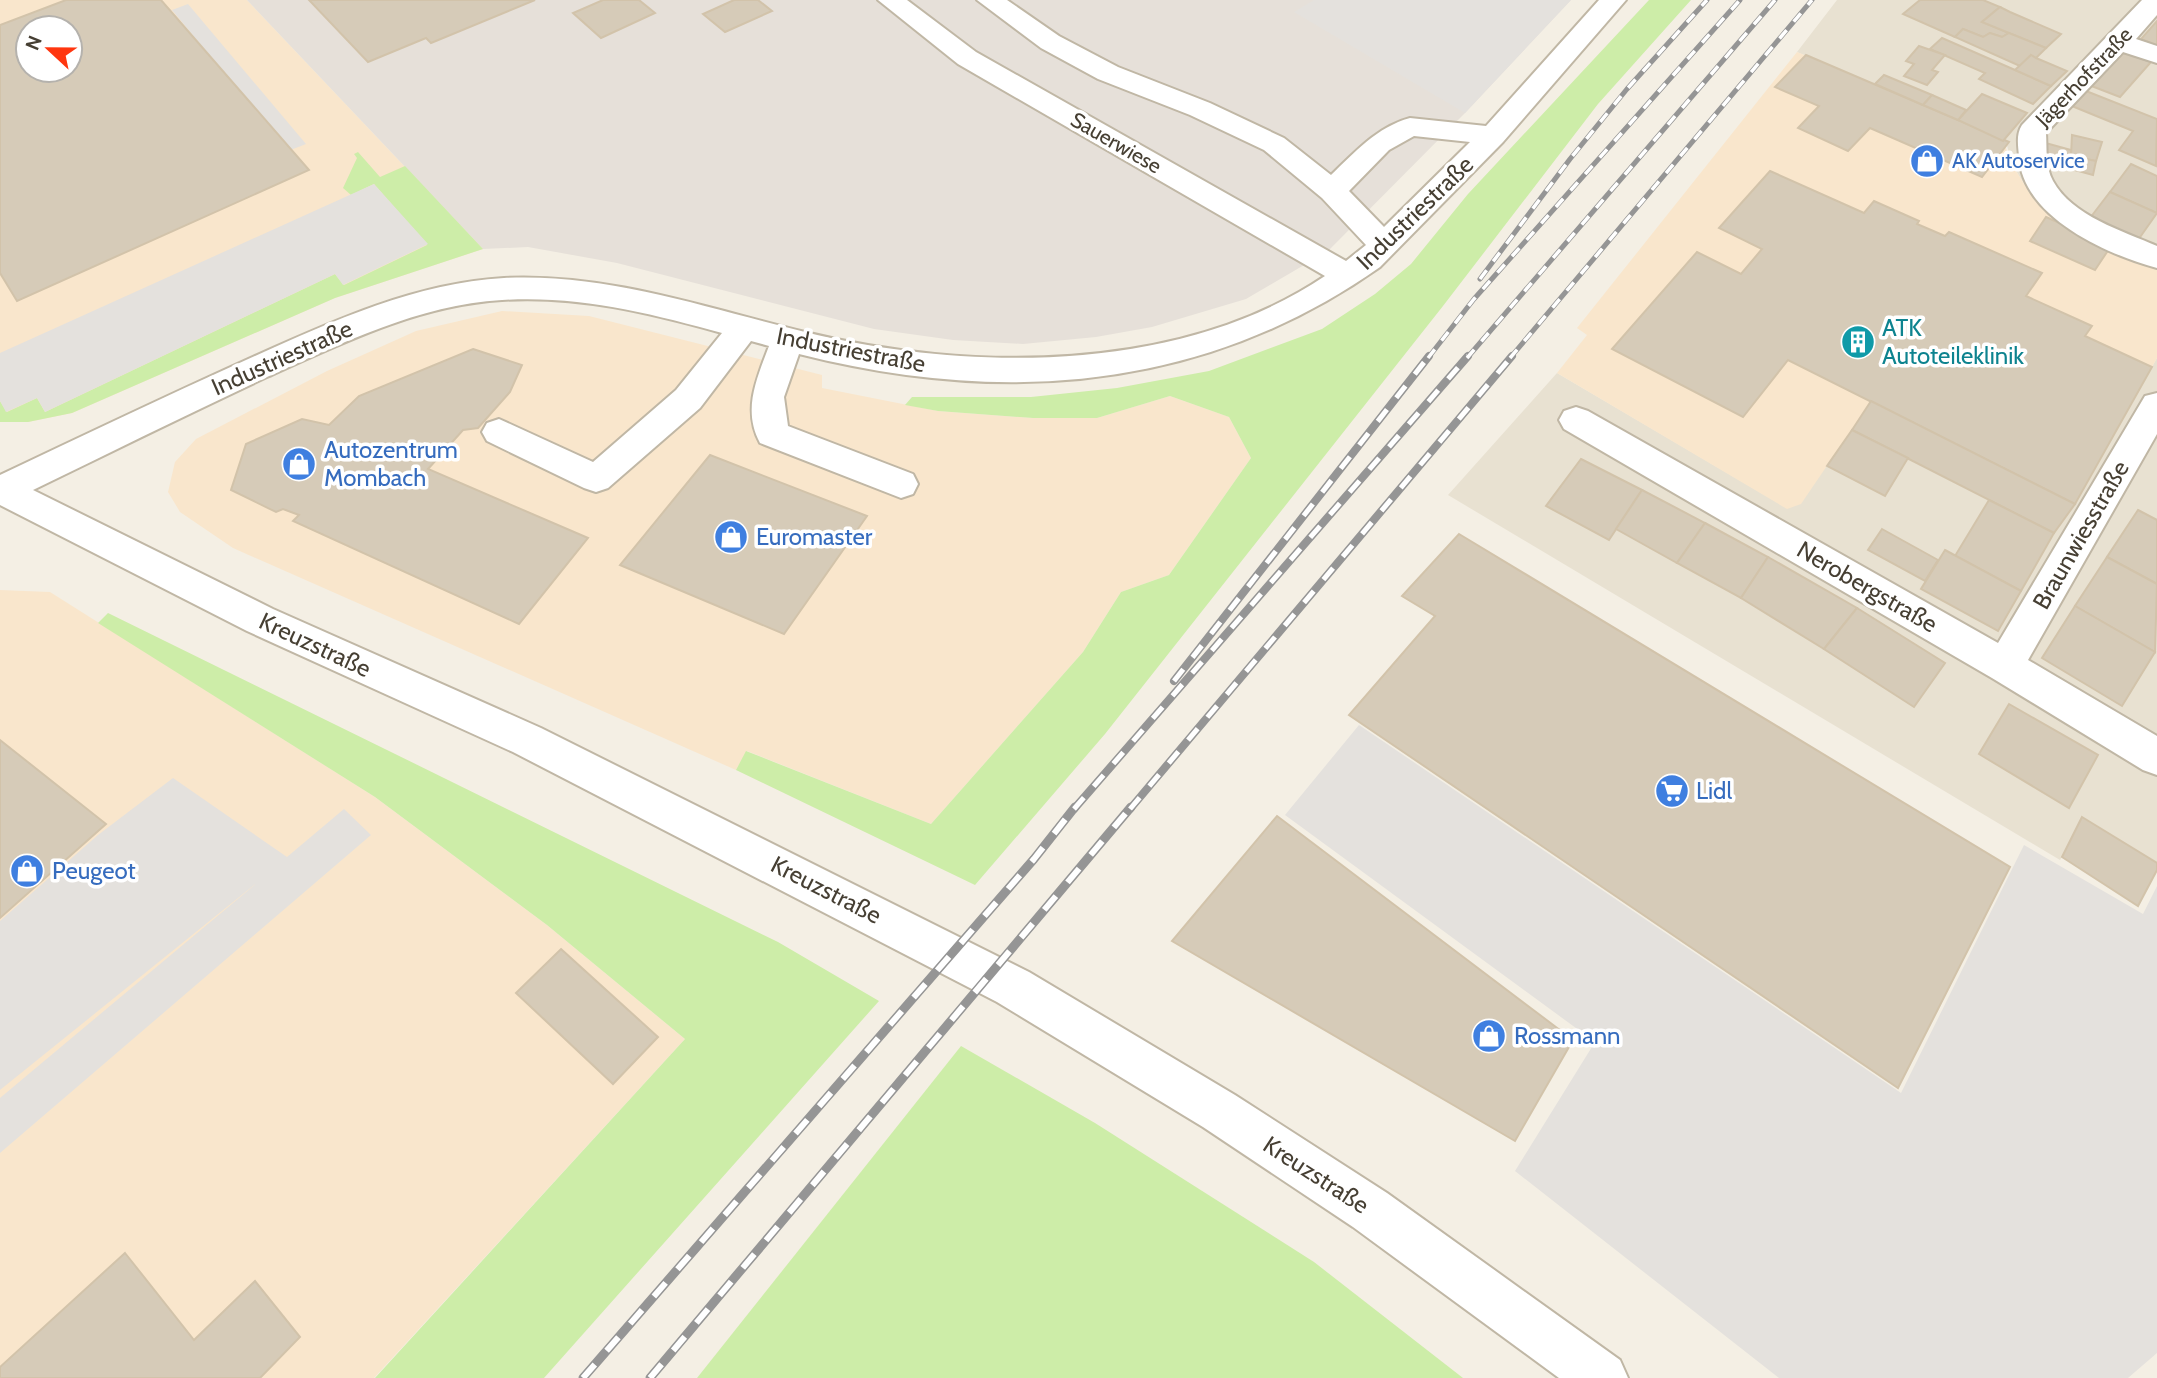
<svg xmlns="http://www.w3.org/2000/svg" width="2157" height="1378" font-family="Cabin,sans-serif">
  <rect width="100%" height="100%" fill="#f4efe4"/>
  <g fill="#e8e1d1">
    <polygon points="1837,0 2157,0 2157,268 2111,246 2031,195 2013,166 2005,139 1797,52"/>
    <polygon points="2157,358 2157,870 2138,906 2062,857 2060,860 1448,495 1557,373 1787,508 1871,401 2075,503"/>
  </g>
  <g fill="#f9e6cc" fill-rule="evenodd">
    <path d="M0 0H247L483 249 335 298 72 413 28 422H0ZM28 28H70V70H28Z"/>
    <polygon points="1797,52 2005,139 2003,141 2013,166 2031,195 2111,246 2157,268 2157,358 2075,504 1871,401 1801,504 1787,509 1557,373 1587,335 1577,328"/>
    <polygon points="502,311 589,316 822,375 822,388 938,411 1033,418 1097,418 1170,396 1229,417 1251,458 1169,575 1121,592 1083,652 931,824 747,751 736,770 233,548 180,512 168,492 175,462 196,439 327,371 416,331"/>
    <polygon points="0,590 50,592 375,797 547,925 685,1039 374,1378 0,1378"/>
  </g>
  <polygon fill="#e6e0d9" points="247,0 1571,0 1465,113 1328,251 1246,299 1152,327 1096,337 1023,344 953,340 874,329 617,263 528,247 483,249"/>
  <g fill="#cdeda8">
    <polygon points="1649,0 1691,0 1598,104 1443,306 1105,734 975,885 736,770 746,751 931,824 1083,652 1121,592 1169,575 1251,458 1229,417 1170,396 1097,418 1033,418 938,411 905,405 912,397 1031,397 1117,388 1209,371 1322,329 1375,294 1411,264 1468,194"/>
    <polygon points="358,152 380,177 405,166 483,249 335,298 72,413 28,422 0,422 0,401 7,412 37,398 45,412 335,274 344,285 427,245 374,184 351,195 343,188 357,158 354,154"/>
    <polygon points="108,613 778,942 879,1001 544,1378 375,1378 685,1039 547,925 375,797 98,623"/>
    <polygon points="961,1046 1095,1123 1314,1262 1463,1378 697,1378"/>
  </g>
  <g fill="#e4e1dd">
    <polygon points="1314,0 1571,0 1465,113 1294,12"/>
    <polygon points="188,4 306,144 288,151 172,10"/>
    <polygon points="374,184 428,244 343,285 335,274 45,412 37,398 6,412 0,401 0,353"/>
    <polygon points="1359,725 1901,1093 2024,845 2143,914 2157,886 2157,1353 2128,1378 1779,1378 1515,1171 1595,1042 1285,815"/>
    <polygon points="173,778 287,857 344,809 371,835 0,1153 0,1098 258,882 0,1090 0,921 98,835"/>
  </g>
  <g fill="#d6cbb8" stroke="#d2c3aa" stroke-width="2" fill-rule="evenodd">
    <path d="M66 0H161L309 170 17 301 0 273V25ZM28 28H70V70H28Z"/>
    <polygon points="309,0 535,0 431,43 426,38 368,62"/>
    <polygon points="603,0 639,0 655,13 601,38 573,13"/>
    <polygon points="734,0 758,0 772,11 725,32 703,14"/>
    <polygon points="1920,0 1983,0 2000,7 1982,22 2009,33 2002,37 1990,33 1983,37 1963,29 1955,37 1903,14"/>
    <polygon points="2000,7 2010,12 2061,34 2046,48 1982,22"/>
    <polygon points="2157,21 2157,45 2141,39"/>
    <polygon points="1963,29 1983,37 1990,33 2002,37 2009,33 2046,48 2036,58 2031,55 2020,66 1955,37"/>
    <polygon points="1942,38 2015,70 2051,86 2033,104 1979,79 1985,73 1930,49"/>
    <polygon points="1919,46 1945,55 1932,70 1938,72 1927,85 1904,76 1914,64 1906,61"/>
    <polygon points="2121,52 2151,62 2120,97 2089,85"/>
    <polygon points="1806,55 1958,120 2009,142 1982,177 1870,128 1848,151 1798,128 1819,106 1775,87"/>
    <polygon points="2031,55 2036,58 2067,71 2051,86 2015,70"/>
    <polygon points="1884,75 1932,95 1923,105 1875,84"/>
    <polygon points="2086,91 2157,119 2156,166 2119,150 2133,131 2072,106"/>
    <polygon points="1982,94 2027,113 2003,141 1958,120"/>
    <polygon points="1932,95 1966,110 1958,120 1923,105"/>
    <polygon points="2072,135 2102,142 2096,161 2071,156"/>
    <polygon points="2042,142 2071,150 2071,156 2096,161 2093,175 2045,162"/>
    <polygon points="2131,164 2157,176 2157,213 2110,192"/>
    <polygon points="1770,171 1864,213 1874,201 1919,221 1917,224 1945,236 1949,232 2042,273 2026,296 2092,326 2085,336 2152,367 2075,504 1788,360 1743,417 1612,349 1697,252 1741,274 1762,249 1719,228"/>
    <polygon points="2110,192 2157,213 2138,240 2090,218"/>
    <polygon points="2046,217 2111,246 2095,270 2030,241"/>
    <polygon points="473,349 522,365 510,392 478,428 463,430 428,469 588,538 519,624 293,521 299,515 283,509 276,512 231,490 246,444 302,419 329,425 359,396"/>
    <polygon points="1871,401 2075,504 2054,533 1852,430"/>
    <polygon points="1852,430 1908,458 1885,496 1827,466"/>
    <polygon points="710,455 867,516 784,634 620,565"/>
    <polygon points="1581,459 1642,490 1609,540 1546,506"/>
    <polygon points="1642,490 1705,523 1677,563 1616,529"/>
    <polygon points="1989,500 2054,533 2021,591 1955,556"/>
    <polygon points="2138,510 2157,520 2157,584 2107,557"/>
    <polygon points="1705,523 1768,557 1741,598 1677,563"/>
    <polygon points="1882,529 1938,560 1925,581 1868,550"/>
    <polygon points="1459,534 2010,867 1898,1088 1349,715 1435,616 1402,596"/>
    <polygon points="1945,550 2021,591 1998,631 1921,589"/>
    <polygon points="1768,557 1857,608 1824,649 1741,598"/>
    <polygon points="2107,557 2157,584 2155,652 2075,606"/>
    <polygon points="2075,606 2155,652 2122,706 2042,658"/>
    <polygon points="1857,608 1945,663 1914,707 1824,649"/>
    <polygon points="2009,704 2098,755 2069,808 1979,754"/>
    <polygon points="0,740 106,824 0,918"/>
    <polygon points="1277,816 1573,1040 1515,1141 1172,941"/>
    <polygon points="2082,817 2157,863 2157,870 2138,906 2062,857"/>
    <polygon points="561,949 658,1037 613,1084 516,993"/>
    <polygon points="125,1253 194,1340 255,1281 300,1337 260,1378 0,1378 0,1367"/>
  </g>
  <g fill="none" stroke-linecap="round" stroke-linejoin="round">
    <g stroke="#c0b7a5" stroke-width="4">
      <g id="minor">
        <path d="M878 0H907L976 52 1346 261 1366 245 1322 198 1264 150 1190 115 1098 79 1041 48 977 0H1007L1059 36 1118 67 1210 103 1284 138 1331 175C1355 152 1377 127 1410 118L1486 126 1599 0H1626L1503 142 1380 267C1204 391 1004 406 799 354L784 397 788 426 913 474 918 484 913 494 901 498 760 443C742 410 757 378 769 346L751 341 700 408 608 488 596 492 584 488 487 441 482 432 487 423 499 419 593 462 676 390 722 333C650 313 577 295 502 300 419 305 342 343 267 377 188 414 111 452 33 490L273 609 541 728 1029 972 1235 1095 1387 1193 1620 1360 1628 1378H1559L1353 1227 1203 1127 997 1002 513 752 247 631 0 505V475C82 436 164 397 246 360 328 323 414 283 504 278 608 273 706 308 805 332 968 372 1180 374 1325 276L958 64ZM1414 136 1470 142 1384 227 1349 191 1389 150Z"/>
        <path d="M2142 0H2157V15L2136 39 2157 46V63L2123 52 2046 133C2047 148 2045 167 2053 181 2072 216 2123 231 2157 246V268C2106 254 2022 217 2019 156 2018 145 2016 134 2022 125Z"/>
        <polygon points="2157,393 2157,434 2028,660 2157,736 2157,775 2143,770 1992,678 1564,429 1559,420 1564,411 1576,407 1588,411 1998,643 2145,396"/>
      </g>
    </g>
    <use href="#minor" fill="#fff" fill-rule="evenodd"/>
    <g stroke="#959595" stroke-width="5">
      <g id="rail-far2">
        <polyline points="1480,279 1570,159 1627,89 1707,0"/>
        <polyline points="1428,358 1474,299 1740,0"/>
        <polyline points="1467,358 1775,0"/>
        <polyline points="1510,358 1812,0"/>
      </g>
    </g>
    <g stroke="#959595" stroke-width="8">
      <g id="rail-far1">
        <polyline points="1174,681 1429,356"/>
        <polyline points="1074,809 1468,356"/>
        <polyline points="1130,809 1512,356"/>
      </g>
    </g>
    <g stroke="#959595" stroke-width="9">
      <g id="rail">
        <polyline points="583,1378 1034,859 1075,807"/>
        <polyline points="650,1378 1131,807"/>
      </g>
    </g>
    <use href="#rail-far2" stroke="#fff" stroke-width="3.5" stroke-dasharray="11" stroke-linecap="butt"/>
    <use href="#rail-far1" stroke="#fff" stroke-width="5" stroke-dasharray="15" stroke-linecap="butt"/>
    <use href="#rail" stroke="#fff" stroke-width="6" stroke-dasharray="18" stroke-linecap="butt"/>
  </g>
  <defs>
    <g id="shop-disc" transform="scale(1.75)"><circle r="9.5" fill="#3f7fe0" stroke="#fff"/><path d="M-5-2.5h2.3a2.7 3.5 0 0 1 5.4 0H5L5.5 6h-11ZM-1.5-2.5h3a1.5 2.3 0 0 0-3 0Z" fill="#fff"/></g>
    <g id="building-disc" transform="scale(1.75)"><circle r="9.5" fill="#0f9aa8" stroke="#fff"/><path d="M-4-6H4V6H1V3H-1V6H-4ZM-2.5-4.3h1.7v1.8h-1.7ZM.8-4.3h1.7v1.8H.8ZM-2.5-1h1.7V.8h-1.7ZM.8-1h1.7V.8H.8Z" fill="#fff"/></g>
    <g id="supermarket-disc" transform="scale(1.75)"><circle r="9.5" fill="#3f7fe0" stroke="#fff"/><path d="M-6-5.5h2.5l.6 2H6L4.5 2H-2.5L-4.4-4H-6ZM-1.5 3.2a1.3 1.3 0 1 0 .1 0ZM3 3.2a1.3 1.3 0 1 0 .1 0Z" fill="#fff"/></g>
  </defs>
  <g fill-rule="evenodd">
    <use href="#shop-disc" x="1927" y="161"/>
    <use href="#building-disc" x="1858" y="342"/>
    <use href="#shop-disc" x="299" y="464"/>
    <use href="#shop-disc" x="731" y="537"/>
    <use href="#supermarket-disc" x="1672" y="791"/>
    <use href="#shop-disc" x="27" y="871"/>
    <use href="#shop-disc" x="1489" y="1036"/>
  </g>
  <g text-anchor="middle" stroke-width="7" stroke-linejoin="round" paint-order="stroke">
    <g font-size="21" fill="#463f33" stroke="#fff">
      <text transform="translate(2084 77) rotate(-46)" y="7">Jägerhofstraße</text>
      <text transform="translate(1116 143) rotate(30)" y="7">Sauerwiese</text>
    </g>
    <g font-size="21" fill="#366cbe" stroke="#fff" text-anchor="start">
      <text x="1952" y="168">AK Autoservice</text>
    </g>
    <g font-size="24" fill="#463f33" stroke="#fff">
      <text transform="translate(1415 213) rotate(-44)" y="8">Industriestraße</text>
      <text transform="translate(851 350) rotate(11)" y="8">Industriestraße</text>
      <text transform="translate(282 358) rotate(-24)" y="8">Industriestraße</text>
      <text transform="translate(2081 535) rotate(-60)" y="8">Braunwiesstraße</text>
      <text transform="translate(1867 587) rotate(30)" y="8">Nerobergstraße</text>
      <text transform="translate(315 645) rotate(25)" y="8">Kreuzstraße</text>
      <text transform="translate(826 890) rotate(27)" y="8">Kreuzstraße</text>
      <text transform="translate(1316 1175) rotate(33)" y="8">Kreuzstraße</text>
    </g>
    <g font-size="24" fill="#0d838f" stroke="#fff" text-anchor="start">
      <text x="1882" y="336">ATK<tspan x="1882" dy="28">Autoteileklinik</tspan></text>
    </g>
    <g font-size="24" fill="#366cbe" stroke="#fff" text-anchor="start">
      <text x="324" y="458">Autozentrum<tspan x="324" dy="28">Mombach</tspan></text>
      <text x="756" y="545">Euromaster</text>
      <text x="1696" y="799">Lidl</text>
      <text x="52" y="879">Peugeot</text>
      <text x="1514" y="1044">Rossmann</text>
    </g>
  </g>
  <g transform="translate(49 49) rotate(292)"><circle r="33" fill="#ffffff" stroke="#b5b2ad" stroke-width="2"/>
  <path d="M0-5L12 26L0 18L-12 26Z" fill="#ff360f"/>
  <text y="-10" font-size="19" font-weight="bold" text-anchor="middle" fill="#463f33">N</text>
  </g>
</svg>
